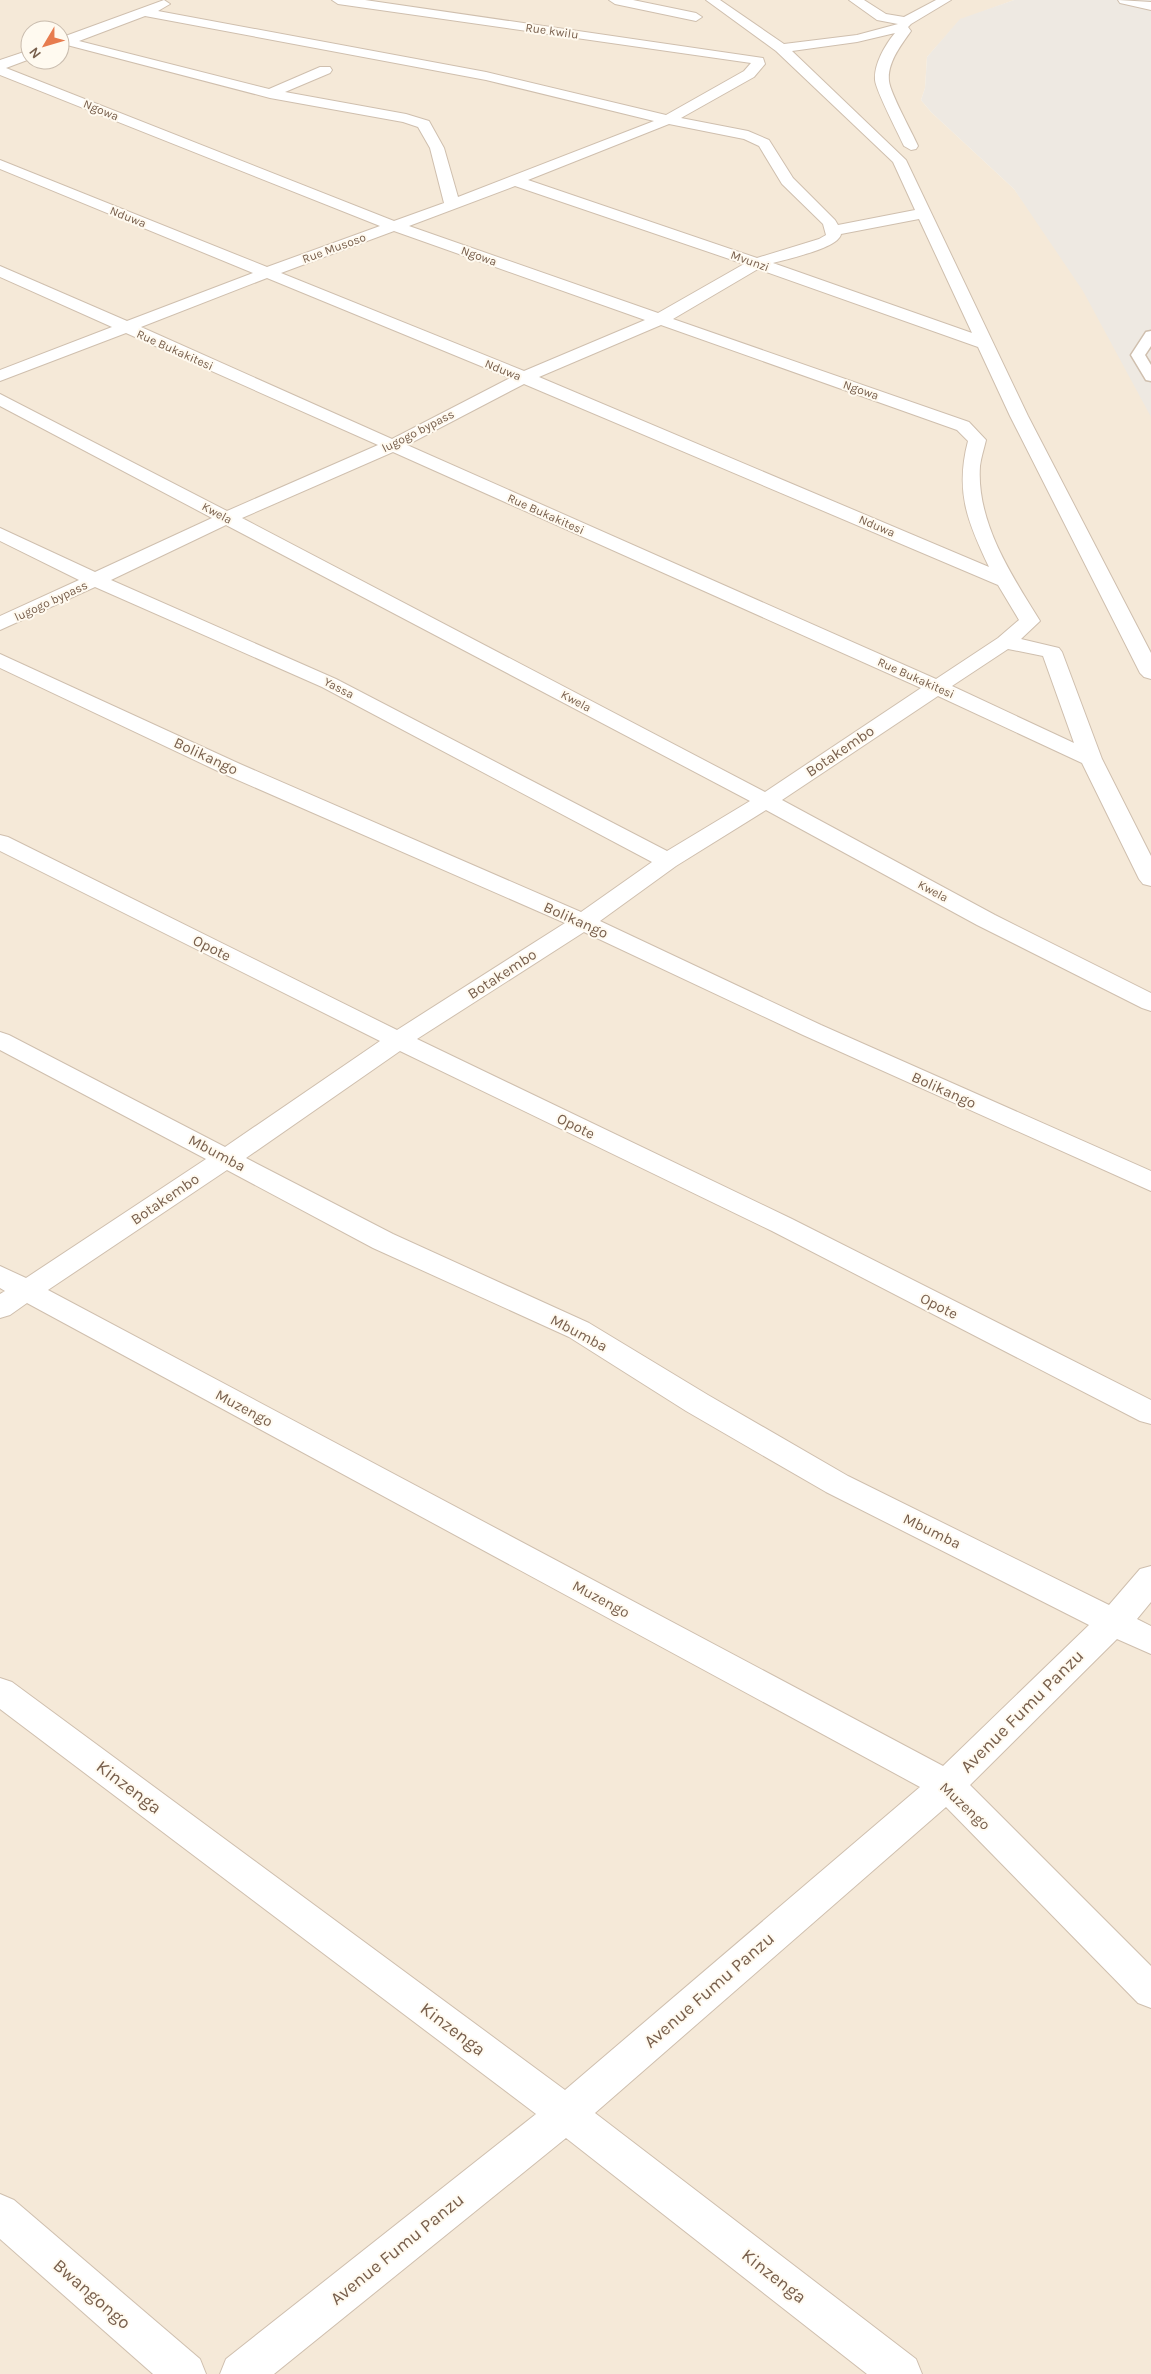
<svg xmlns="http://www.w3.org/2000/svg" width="1151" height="2374" font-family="Karla,sans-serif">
  <rect width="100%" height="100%" fill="#fdf7ea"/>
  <path fill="#f5e9d8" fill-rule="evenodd" d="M0 0H1014L960 20 927 57 925 88 921 100 931 112 1014 189 1105 313 1151 401V2374H0ZM30 30H60V60H30Z"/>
  <polygon fill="#eee9e2" points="1014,0 1151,0 1151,417 1083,291 1014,189 931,112 921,100 925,88 927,57 960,19"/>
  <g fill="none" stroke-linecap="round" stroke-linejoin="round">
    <g stroke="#cfbfae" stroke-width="3">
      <polygon id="service" points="1151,331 1151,346 1145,355 1151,365 1151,381 1146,380 1131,355 1146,332"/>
    </g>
    <g stroke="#cfbfae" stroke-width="2">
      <g id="minor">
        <path d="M164 0 170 4 158 11 486 72 666 115 744 71 751 63 338 4 332 0H365L763 58 765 64 754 77 681 118 748 131 769 140 793 178 835 220 838 225 915 210 893 162 776 51 706 0H720L784 44 857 35 898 24 877 20 849 0H864L886 14 904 17 936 0H951L911 24 908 27 911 31C901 45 887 63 889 81 890 93 912 132 918 146L916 149 911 150 904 146C898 133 876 91 875 80 874 64 885 45 895 33L857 42 792 51 906 160 1028 416 1151 653V679L1144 677 1140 673 1010 416 978 347 758 269 673 319 969 422 986 440C984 449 981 457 980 466 976 522 1012 576 1040 621L1021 639 1059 648 1062 652 1102 759 1151 856V886L1143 884 1139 879 1082 763 938 696 782 800 995 915 1151 993V1011L1142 1008 977 925 766 810 676 866 600 921 821 1025 1151 1171V1191L803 1035 584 932 417 1039 792 1219 1151 1400V1424L1140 1421 772 1231 400 1051 246 1158 393 1234 589 1323 708 1395 848 1476 1109 1605 1140 1569 1151 1566V1602L1137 1619 1151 1626V1654L1117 1639 970 1785 1151 1966V2008L1138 2003 946 1807 595 2113 916 2359 922 2374H867L566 2138 274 2374H220L226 2359 536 2114 0 1709V1678L12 1682 565 2090 920 1787 27 1303 10 1315 0 1318V1294L5 1291 0 1288V1266L26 1278 206 1159 0 1050V1032L9 1035 225 1147 380 1041 0 851V835L8 837 397 1030 565 923 224 774 0 668V654L240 764 581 912 652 862 322 687 95 587 0 630V616L79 580 0 541V528L95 572 212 518 0 406V394L227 511 378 445 126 333 0 381V370L112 327 0 277V266L127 321 253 273 0 169V160L267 267 380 226 0 75V60L30 50V59L6 68 394 221 444 203 430 148 418 127 403 122 270 98 67 45 60 47V38ZM145 16 486 80 654 121 458 197 444 148 429 121 406 114 285 92 330 73 332 70 330 67H320L269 89 79 41ZM669 124 744 139 759 146 782 184 823 224 826 235 819 239 757 258 528 180ZM515 186 744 264 658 313 409 226ZM919 219 972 333 773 263C787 259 839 248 841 234ZM394 231 645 320 524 371 281 273ZM267 278 510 378 392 439 141 327ZM661 325 957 430 968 441C955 491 967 521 989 567L539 377ZM524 384 998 585 1019 620 998 638 936 679 407 445ZM393 452 921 688 765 792 242 518ZM226 525 750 801 667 851 336 679 111 580ZM1008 649 1043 656 1074 743 952 686ZM227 1170 373 1248 569 1337 686 1411 826 1492 1089 1625 943 1766 48 1290Z"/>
        <polygon points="609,0 633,0 696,13 702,17 696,21 615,4"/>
        <polygon points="1118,0 1151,2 1151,10 1120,3"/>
        <polygon points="0,2194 14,2200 200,2359 206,2374 153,2374 0,2239"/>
      </g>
    </g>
    <use href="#service" fill="#fff" fill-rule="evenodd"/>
    <use href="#minor" fill="#fff" fill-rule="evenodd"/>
  </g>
  <g text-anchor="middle" stroke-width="4" stroke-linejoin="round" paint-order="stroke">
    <g font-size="12" fill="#785f4c" stroke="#fffaf0">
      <text transform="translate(552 31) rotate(8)" y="4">Rue kwilu</text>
      <text transform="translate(101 110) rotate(22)" y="4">Ngowa</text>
      <text transform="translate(128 217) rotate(22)" y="4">Nduwa</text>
      <text transform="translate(334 248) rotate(-20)" y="4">Rue Musoso</text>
      <text transform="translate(479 256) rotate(20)" y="4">Ngowa</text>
      <text transform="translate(750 261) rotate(20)" y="4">Mvunzi</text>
      <text transform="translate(175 350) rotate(24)" y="4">Rue Bukakitesi</text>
      <text transform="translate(503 370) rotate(22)" y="4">Nduwa</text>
      <text transform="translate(861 390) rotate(19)" y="4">Ngowa</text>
      <text transform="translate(418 431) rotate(-27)" y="4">lugogo bypass</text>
      <text transform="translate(217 513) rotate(28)" y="4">Kwela</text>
      <text transform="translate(546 514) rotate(24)" y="4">Rue Bukakitesi</text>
      <text transform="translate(877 526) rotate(23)" y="4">Nduwa</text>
      <text transform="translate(51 601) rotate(-25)" y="4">lugogo bypass</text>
      <text transform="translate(916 678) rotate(24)" y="4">Rue Bukakitesi</text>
      <text transform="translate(339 688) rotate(27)" y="4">Yassa</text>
      <text transform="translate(576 701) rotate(28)" y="4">Kwela</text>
      <text transform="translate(933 891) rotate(28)" y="4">Kwela</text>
    </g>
    <g font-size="15" fill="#785f4c" stroke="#fffaf0">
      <text transform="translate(840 751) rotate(-34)" y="5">Botakembo</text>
      <text transform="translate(206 756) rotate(25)" y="5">Bolikango</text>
      <text transform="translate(576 920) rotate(24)" y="5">Bolikango</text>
      <text transform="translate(212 948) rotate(26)" y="5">Opote</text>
      <text transform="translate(502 974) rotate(-33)" y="5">Botakembo</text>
      <text transform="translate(944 1090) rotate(24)" y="5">Bolikango</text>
      <text transform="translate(576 1126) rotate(26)" y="5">Opote</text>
      <text transform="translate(217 1153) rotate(28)" y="5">Mbumba</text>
      <text transform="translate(165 1199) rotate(-34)" y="5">Botakembo</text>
      <text transform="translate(939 1306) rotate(27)" y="5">Opote</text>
      <text transform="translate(579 1333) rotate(28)" y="5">Mbumba</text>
      <text transform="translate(244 1408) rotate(28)" y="5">Muzengo</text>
      <text transform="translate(932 1531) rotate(26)" y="5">Mbumba</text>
      <text transform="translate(601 1599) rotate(28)" y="5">Muzengo</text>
      <text transform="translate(965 1806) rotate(43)" y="5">Muzengo</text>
    </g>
    <g font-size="18" fill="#785f4c" stroke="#fffaf0">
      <text transform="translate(1022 1711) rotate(-45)" y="6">Avenue Fumu Panzu</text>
      <text transform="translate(129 1787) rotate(37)" y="6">Kinzenga</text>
      <text transform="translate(709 1990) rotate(-41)" y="6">Avenue Fumu Panzu</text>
      <text transform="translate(453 2029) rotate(37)" y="6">Kinzenga</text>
      <text transform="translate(397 2249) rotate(-39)" y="6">Avenue Fumu Panzu</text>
      <text transform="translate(774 2276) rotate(38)" y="6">Kinzenga</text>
      <text transform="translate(92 2294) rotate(41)" y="6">Bwangongo</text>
    </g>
  </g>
  <g transform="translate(45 45) rotate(232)"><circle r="24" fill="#fffaf0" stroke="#c9bcae"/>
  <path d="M0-4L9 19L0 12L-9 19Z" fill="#e77c4f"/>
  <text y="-8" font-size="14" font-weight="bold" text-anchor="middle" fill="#785f4c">N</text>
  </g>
</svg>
